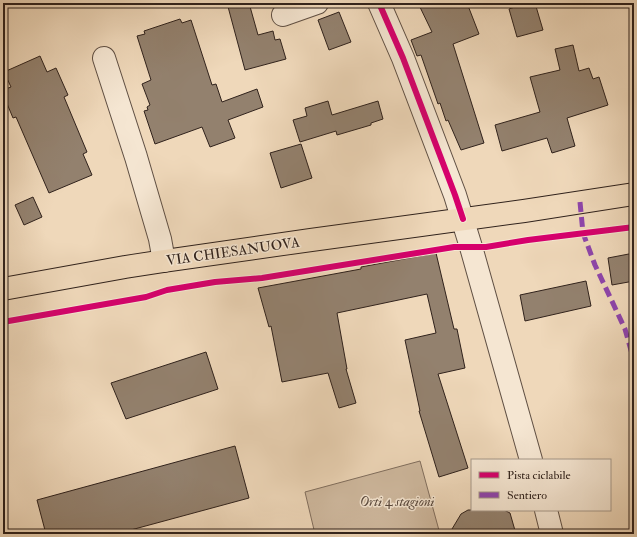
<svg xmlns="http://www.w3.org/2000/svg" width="637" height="537" font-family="'IM FELL Double Pica',serif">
  <rect width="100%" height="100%" fill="#efd8ba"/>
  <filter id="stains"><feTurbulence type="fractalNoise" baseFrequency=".005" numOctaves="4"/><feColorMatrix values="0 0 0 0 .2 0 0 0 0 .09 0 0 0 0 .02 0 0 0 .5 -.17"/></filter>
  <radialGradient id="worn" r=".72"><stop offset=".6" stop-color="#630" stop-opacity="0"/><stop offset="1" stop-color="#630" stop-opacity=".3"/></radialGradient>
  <polygon fill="#cfb99f" stroke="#806e5e" points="420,461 440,534 315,534 305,492"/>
  <g fill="#93816e" stroke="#30221c">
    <polygon points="227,3 249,3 258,35 273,31 275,40 280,39 286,59 245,70"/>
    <polygon points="418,3 467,3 479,34 453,44 484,143 461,150 448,120 446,121 440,103 438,104 421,55 417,56 411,40 432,32"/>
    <polygon points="527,3 535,3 543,30 517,37 509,9"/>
    <polygon points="339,12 351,42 329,50 318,20"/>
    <polygon points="180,19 182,23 191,20 212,85 216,84 222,102 257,89 263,107 228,120 235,138 210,147 202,127 155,144 144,111 148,110 147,107 150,105 142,84 151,80 137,36 145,34 144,31"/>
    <polygon points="573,45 579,71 589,68 593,79 599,77 608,105 567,118 575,146 552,153 547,138 502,151 495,125 540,112 530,77 560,70 555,49"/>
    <polygon points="40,56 47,72 56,68 68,95 64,97 87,152 83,154 92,175 49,193 16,117 13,118 3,94 3,90 11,87 4,72"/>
    <polygon points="328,101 332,115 378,101 383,119 371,123 371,125 337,135 336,131 300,142 293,120 307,116 305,108"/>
    <polygon points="301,144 312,178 281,188 270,153"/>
    <polygon points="33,197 42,217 24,225 15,205"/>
    <polygon points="436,253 454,329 457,329 465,368 438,374 468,468 439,477 419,411 420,411 405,340 436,333 427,294 337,313 347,369 346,369 356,403 339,408 328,373 282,382 271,326 269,327 258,288 361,269 361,267"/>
    <polygon points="634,253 634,281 612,285 608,258"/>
    <polygon points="586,281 591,306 525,321 520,295"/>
    <polygon points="206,352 218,389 126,419 111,383"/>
    <polygon points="235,446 249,498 116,534 46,534 37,500"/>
    <polygon points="468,510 504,510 510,513 516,534 449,534 461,514"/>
  </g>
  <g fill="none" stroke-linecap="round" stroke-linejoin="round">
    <g stroke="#605044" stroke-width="24">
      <g id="minor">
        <polyline points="379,3 403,58 455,195 471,247 531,460"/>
        <polyline points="283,15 317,3"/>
        <polyline points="104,58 136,157 160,239 164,261"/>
        <polyline points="546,510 552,534"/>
      </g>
    </g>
    <g stroke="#30221c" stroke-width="24">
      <polyline id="major" points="3,289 125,267 164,261 311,240 524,211 634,194"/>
    </g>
    <use href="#minor" stroke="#f5e6d2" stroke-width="22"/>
    <use href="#major" stroke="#efd8ba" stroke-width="22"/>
    <polyline stroke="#8e44ad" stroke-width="5" stroke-dasharray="10 5" stroke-linecap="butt" points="580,202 583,233 595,265 625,329 634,361"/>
    <g stroke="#f5e6d2" stroke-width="8">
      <g id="cycleway">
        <polyline points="379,3 403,58 455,195 463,219"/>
        <polyline points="3,322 146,297 167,290 215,282 262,278 454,247 486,247 528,240 634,227"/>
      </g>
    </g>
    <use href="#cycleway" stroke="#d6006c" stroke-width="6"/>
  </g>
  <g text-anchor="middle" stroke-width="3" stroke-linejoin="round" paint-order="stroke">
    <g font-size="14" fill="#30221c" stroke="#f5e6d2">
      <text transform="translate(233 251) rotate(-8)" y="5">VIA CHIESANUOVA</text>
    </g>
    <g font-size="14" font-style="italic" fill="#58483d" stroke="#f5e6d2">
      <text x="397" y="506">Orti 4 stagioni</text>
    </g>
  </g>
  <rect width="637" height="537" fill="none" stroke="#efd8ba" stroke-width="16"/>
  <rect x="4" y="4" width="629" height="529" fill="none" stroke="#30221c" stroke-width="2"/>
  <rect x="8" y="8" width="621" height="521" fill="none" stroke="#30221c"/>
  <rect x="471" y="459" width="140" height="52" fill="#f5e6d2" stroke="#a69889"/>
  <rect x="479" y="472" width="20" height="6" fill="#d6006c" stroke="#a69889"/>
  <text x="507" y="479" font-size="12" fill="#30221c">Pista ciclabile</text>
  <rect x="479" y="492" width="20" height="6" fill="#8e44ad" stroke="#a69889"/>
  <text x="507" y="499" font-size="12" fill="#30221c">Sentiero</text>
  <rect width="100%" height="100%" filter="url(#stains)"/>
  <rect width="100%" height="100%" fill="url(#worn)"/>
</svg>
